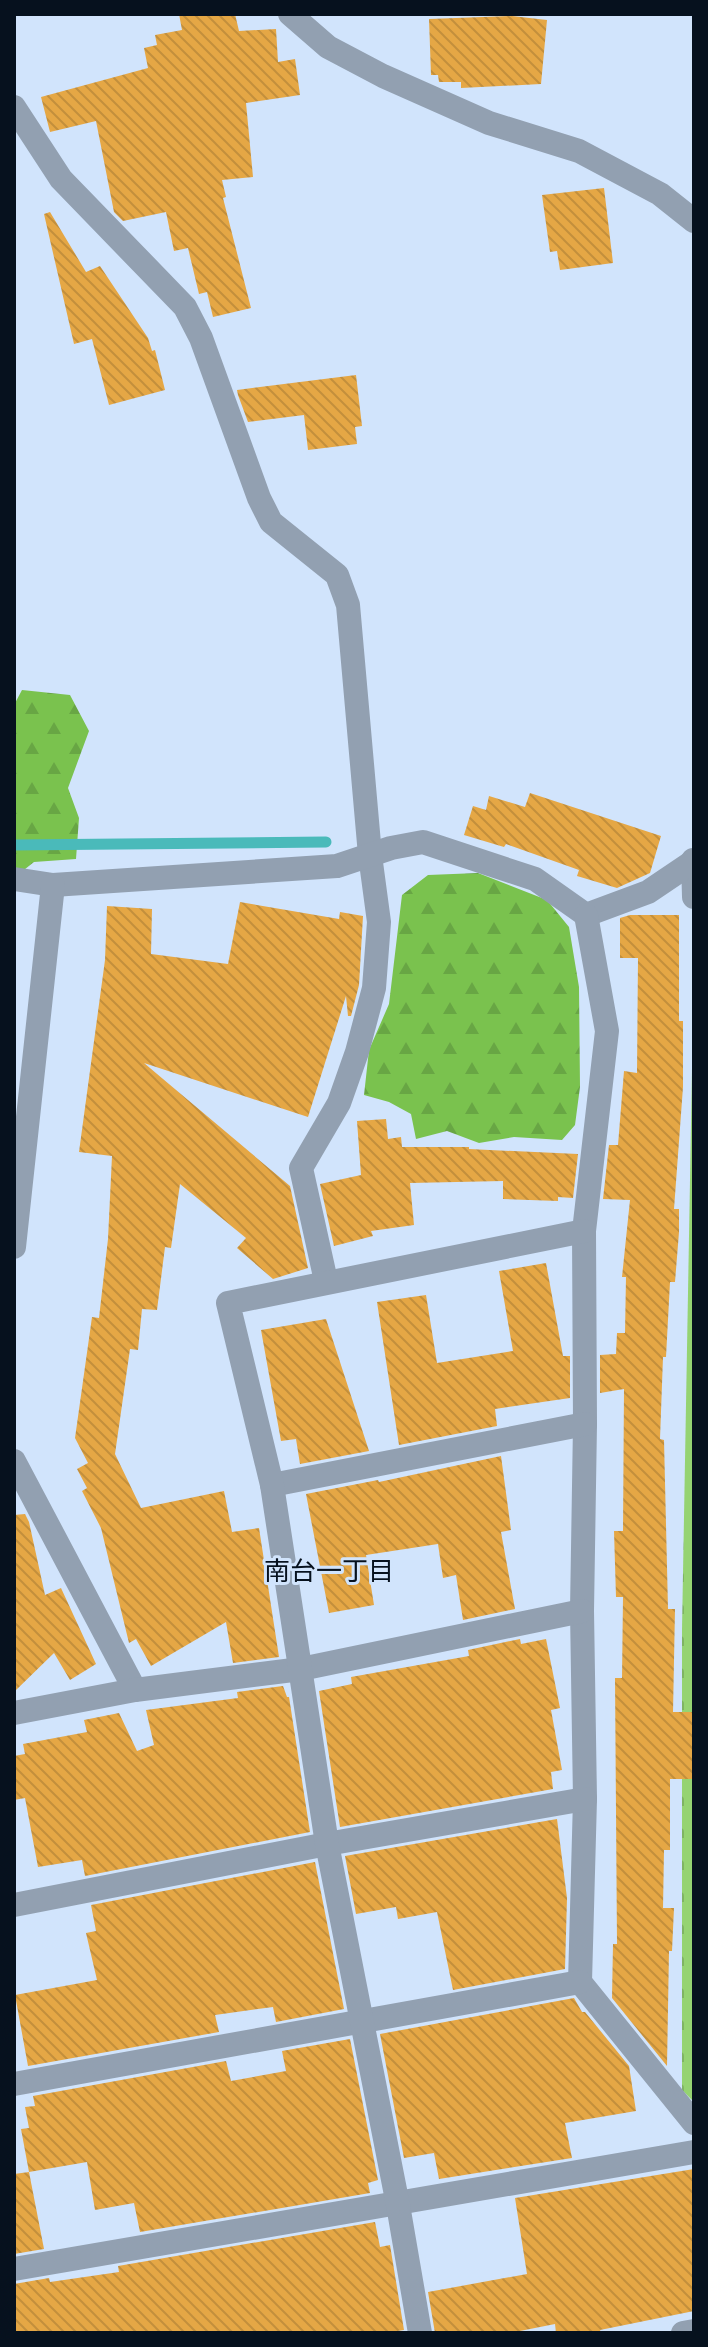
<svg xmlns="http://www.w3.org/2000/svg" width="708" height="2347" font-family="'Times New Roman','Noto Sans JP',serif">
  <defs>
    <pattern id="forest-firs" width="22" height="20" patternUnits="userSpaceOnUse" patternTransform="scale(2)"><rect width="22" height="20" fill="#7ac24e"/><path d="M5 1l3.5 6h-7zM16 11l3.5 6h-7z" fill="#68a644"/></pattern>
    <pattern id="cemetery-stones" width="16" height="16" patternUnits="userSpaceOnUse" patternTransform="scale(2)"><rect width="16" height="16" fill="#95d372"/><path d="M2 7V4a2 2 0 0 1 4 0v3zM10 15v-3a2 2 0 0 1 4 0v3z" fill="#7fb462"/></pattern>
    <pattern id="building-back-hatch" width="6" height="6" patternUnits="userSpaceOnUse" patternTransform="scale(2)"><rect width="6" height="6" fill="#e5a745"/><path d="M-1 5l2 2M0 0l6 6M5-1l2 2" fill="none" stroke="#c38f3c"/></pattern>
  </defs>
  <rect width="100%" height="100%" fill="#d1e4fc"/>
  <g fill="url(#forest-firs)">
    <polygon points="22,690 70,695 89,731 68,788 79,818 76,859 34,862 15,877 14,705"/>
    <polygon points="478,873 547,900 569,927 579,987 580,1087 575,1125 562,1140 514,1137 479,1143 447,1131 416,1139 411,1114 389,1102 364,1095 369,1050 389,1004 402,895 428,875"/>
  </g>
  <polygon fill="url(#cemetery-stones)" points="692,1068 694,1068 694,2102 682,2090 682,1629"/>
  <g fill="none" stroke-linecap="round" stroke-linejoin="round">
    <polyline stroke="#4ababa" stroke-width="11" points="14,845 326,842"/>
  </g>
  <g fill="url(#building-back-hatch)">
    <polygon points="179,14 235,14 239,31 276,29 278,62 295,59 300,95 246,103 253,177 222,180 226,197 223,198 251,308 213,317 207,292 199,294 188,248 174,251 166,212 123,221 114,212 96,121 50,132 41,97 148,68 144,48 157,45 155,35 182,30"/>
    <polygon points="512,16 547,20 541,84 461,88 461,82 439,82 438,75 431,75 429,19"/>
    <polygon points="604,188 613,263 560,270 557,251 550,252 542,195"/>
    <polygon points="50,212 86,272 100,266 148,338 152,351 155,350 165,390 109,405 92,339 74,344 44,214"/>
    <polygon points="356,375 362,426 355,427 357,444 308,450 304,415 248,422 238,395 237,390"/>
    <polygon points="530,793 661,836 650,873 617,888 577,876 579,870 506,844 504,847 464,835 473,806 486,810 489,796 525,807"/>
    <polygon points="240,902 339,919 340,912 363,916 359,985 351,1016 348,1016 346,996 308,1117 144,1063 290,1186 308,1268 273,1279 237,1248 246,1238 180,1184 171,1248 165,1247 157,1310 142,1309 138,1350 130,1349 115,1454 141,1508 224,1491 232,1532 259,1528 279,1657 233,1663 226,1622 151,1666 136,1639 129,1643 101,1528 82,1491 87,1488 77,1469 88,1463 75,1438 92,1317 99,1318 108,1239 112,1156 79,1152 105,960 107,906 152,909 151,954 228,964"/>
    <polygon points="630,915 679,915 679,1021 683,1021 683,1087 674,1209 679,1209 679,1232 675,1282 670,1282 666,1357 663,1357 660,1439 664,1440 668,1609 675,1609 673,1712 694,1712 694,1779 670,1779 670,1850 664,1850 663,1908 674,1908 672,1951 669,1951 667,2066 612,1998 613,1944 617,1944 615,1678 622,1678 623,1597 616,1597 614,1531 623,1531 624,1389 600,1393 600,1355 616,1354 617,1333 625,1333 626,1277 622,1277 630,1200 603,1199 609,1145 618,1145 624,1071 637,1073 638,958 620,958 620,918"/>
    <polygon points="386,1119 388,1139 401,1137 402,1147 469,1147 469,1149 578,1154 573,1198 558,1197 558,1201 503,1199 503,1181 410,1183 414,1225 371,1231 373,1236 334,1246 320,1184 361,1175 357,1121"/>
    <polygon points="546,1263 563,1356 570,1356 570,1398 495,1409 497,1426 399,1445 377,1302 426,1295 437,1363 513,1351 499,1271"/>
    <polygon points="326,1319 369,1451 300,1464 296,1439 281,1441 261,1330"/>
    <polygon points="501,1456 511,1530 501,1532 515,1609 463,1620 456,1575 443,1578 438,1544 366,1555 374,1605 329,1613 306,1494 378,1480 379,1482"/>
    <polygon points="25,1514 29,1522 45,1595 61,1588 96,1664 70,1680 54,1653 14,1692 14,1515"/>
    <polygon points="520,1639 521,1644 546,1639 560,1708 551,1710 562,1770 551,1772 553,1789 340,1827 319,1691 352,1684 351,1677 469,1656 468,1650"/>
    <polygon points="283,1686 287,1697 289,1697 310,1832 85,1876 82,1860 38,1867 25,1798 14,1800 14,1756 25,1754 23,1744 87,1732 84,1720 119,1713 137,1751 154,1745 146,1710 238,1698 237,1692"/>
    <polygon points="557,1819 567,1898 565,1969 453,1990 437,1912 398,1919 396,1907 356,1914 345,1856"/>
    <polygon points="315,1862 344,2009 276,2022 273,2007 215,2015 219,2032 28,2066 15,1995 97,1980 86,1933 96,1931 91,1905"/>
    <polygon points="574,1998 582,2012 585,2012 629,2066 636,2111 565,2123 572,2158 439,2179 434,2153 404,2158 380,2034"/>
    <polygon points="350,2039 378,2180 368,2183 370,2193 140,2232 134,2203 95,2210 87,2162 29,2172 21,2129 29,2128 25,2107 35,2106 33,2096 226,2061 231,2081 286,2071 282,2051"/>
    <polygon points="694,2169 694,2311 600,2330 601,2333 556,2333 555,2324 510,2333 435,2333 428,2292 527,2274 515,2198"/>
    <polygon points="29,2172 44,2249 14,2254 14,2174"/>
    <polygon points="375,2222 380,2247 390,2245 404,2330 385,2333 14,2333 14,2284 49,2278 50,2282 119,2272 118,2266"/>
  </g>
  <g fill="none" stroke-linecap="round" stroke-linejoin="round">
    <g stroke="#92a0b1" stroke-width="24">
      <polyline points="290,14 328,47 383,76 489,123 579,151 660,194 694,221"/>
      <polyline points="14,107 61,179 185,307 201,338 259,498 271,522 337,575 348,605 370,855 379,922 374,988 357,1052 339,1103 301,1168 326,1281"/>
      <polyline points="693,860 694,897"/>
      <polyline points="14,879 53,885 337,866 391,848 423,842 535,879 586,915 648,892 694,861"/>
      <polyline points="586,915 607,1031 584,1231 585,1424 582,1611 585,1799 580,1982 694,2123"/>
      <polyline points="14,1247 53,885"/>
      <polyline points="14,1461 135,1690"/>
      <polyline points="272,1485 585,1424"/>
      <polyline points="14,1713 135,1690 301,1669 582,1611"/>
      <polyline points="14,1905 327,1844 585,1799"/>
      <polyline points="14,2084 580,1982"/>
      <polyline points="14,2269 694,2152"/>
      <polyline points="420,2333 398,2205 327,1844 272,1485 228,1303 584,1231"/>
      <polyline points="683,2333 694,2331"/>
    </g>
  </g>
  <g text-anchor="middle" stroke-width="6" stroke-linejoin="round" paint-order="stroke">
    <g font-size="26" fill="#06111e" stroke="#d1e4fc">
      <text x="329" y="1580">南台一丁目</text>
    </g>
  </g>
  <rect width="708" height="2347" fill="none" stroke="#06111e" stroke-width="32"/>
</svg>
